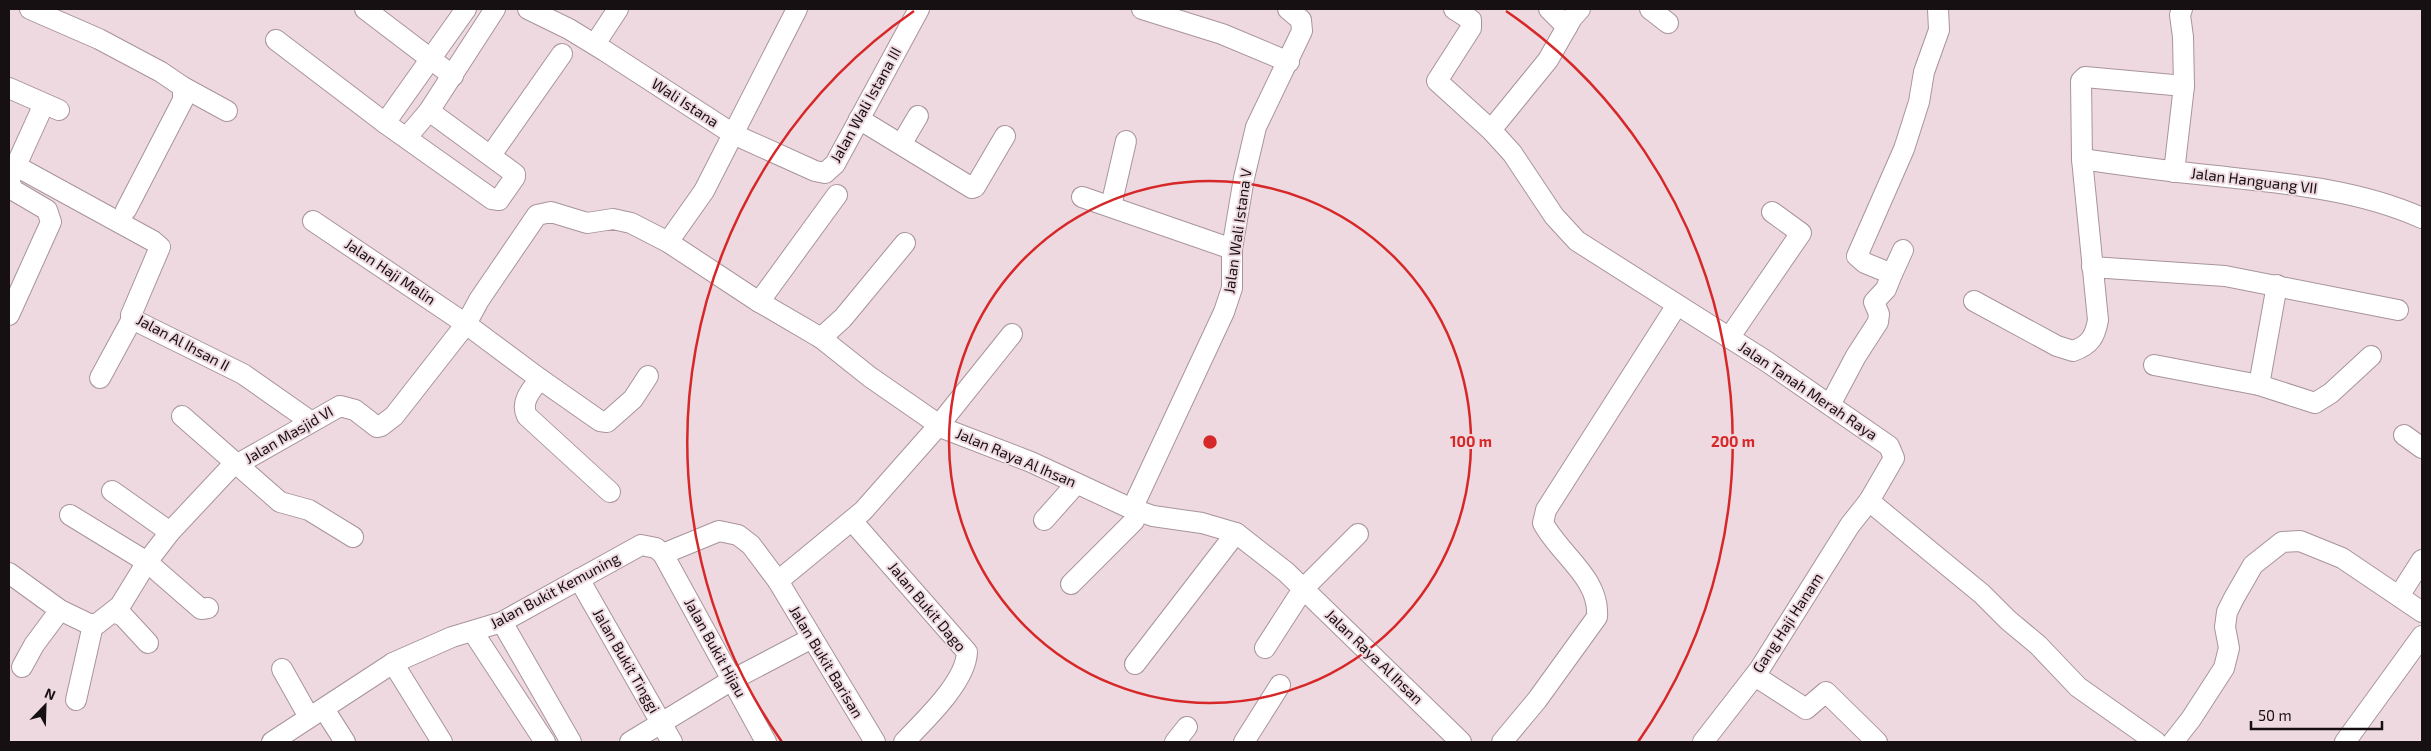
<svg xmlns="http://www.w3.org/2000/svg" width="2431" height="751" font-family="'Exo 2',sans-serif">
  <rect width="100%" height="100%" fill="#efd9e0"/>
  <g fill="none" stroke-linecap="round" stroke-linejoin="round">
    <g stroke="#a8949a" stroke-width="22">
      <g id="minor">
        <polyline points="30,9 99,39 161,72 183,87 183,100 126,210"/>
        <polyline points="365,9 453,76"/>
        <polyline points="528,9 569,29 605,51 733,134 815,171 825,173 835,164 919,9"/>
        <polyline points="1142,9 1222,34 1289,62"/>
        <polyline points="1454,9 1471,20 1471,28 1437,81 1491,130 1512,153 1554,216 1577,241 1766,361 1889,446 1894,458 1869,501 1982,594 2008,620 2038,645 2078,687 2156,742"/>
        <polyline points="1549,9 1567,27"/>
        <polyline points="1650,9 1668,23"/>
        <polyline points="276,40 385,123 492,199 499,200 515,177 515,174 429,111"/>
        <polyline points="595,44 618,9"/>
        <polyline points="183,87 227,111"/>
        <polyline points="9,88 59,110"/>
        <polyline points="859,119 972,188 975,187 1005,136"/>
        <polyline points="385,123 466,9"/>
        <polyline points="1491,130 1548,60 1572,18 1580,9"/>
        <polyline points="407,137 429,111 495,9"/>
        <polyline points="902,143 918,116"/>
        <polyline points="491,155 562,54"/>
        <path d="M2082 159C2123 165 2165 171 2207 175 2280 183 2355 188 2422 218"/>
        <polyline points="16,166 153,241 160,247 131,315 132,319 243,374 310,421"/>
        <polyline points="2174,172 2184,86 2183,37 2180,15 2182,9"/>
        <polyline points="1082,197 1232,249"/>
        <polyline points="1111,206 1126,141"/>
        <path d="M313 221 466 324 540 379C531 390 520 402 527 416L610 492"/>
        <polyline points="668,242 704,191 797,9"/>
        <polyline points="2092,267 2225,276 2398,310"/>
        <polyline points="1892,274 1903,250"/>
        <path d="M1974 301 2057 346 2073 351C2090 345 2095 337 2098 320L2082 159 2081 81 2085 77 2184 86"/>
        <polyline points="759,302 837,195"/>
        <polyline points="9,315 51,222 47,210 13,190 9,181 44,104"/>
        <polyline points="821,338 843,318 905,243"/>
        <polyline points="1729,338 1801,233 1772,212"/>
        <polyline points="2154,365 2259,385 2315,403 2331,393 2371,356"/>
        <polyline points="100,378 132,319"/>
        <polyline points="540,379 600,421 607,422 633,399 648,376"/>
        <polyline points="2259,385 2277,285"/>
        <polyline points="1831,403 1856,356 1878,322 1879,314 1874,302 1886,289 1892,274 1865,263 1857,256 1904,149 1919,102 1924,72 1939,30 1938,9"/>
        <polyline points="182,416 280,502 309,510 353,537"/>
        <polyline points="2404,435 2422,448"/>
        <polyline points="112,491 170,532"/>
        <polyline points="1132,509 1224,312 1232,288 1232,249 1244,178 1256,127 1302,31 1301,20 1288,9"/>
        <polyline points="70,515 147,562 201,609 208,608"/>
        <polyline points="1044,520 1076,484"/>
        <path d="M853 522 967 652C966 682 924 721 904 742"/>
        <polyline points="663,554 766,742"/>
        <polyline points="9,573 60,610 89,624 97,624 120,606 147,562 170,532 229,469 340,406 355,410 377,427 381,426 394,416 466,324 479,300 537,215 551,212 587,223 613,219 631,223 668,242 756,300 821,338 870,377 945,429 1031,462 1132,509 1153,516 1202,523 1236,533 1286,572 1461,742"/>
        <polyline points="579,579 672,742"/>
        <polyline points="778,581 863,511 939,425 1012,334"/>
        <polyline points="1071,584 1134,521"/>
        <polyline points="2399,596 2422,560"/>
        <polyline points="114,612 123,616 148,643"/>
        <polyline points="502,622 571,742"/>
        <polyline points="473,632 545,742"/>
        <polyline points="1265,648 1303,589 1358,534"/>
        <polyline points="393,663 442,742"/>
        <polyline points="1135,664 1236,533"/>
        <polyline points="22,667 34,645 60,610"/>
        <polyline points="282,669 309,717"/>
        <polyline points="1755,676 1806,709 1826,692 1877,742"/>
        <polyline points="76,700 93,625"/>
        <polyline points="324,709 345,742"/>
        <polyline points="272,742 393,663 452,637 502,622 641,545 656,548 663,554 719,531 738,535 751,545 778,581 875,742"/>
        <polyline points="630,742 732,680 812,638"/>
        <polyline points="1175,742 1187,727"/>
        <polyline points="1244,742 1280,685"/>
        <path d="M1502 742 1537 700 1597 617C1600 578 1560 555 1543 523L1546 510 1677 305"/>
        <polyline points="1703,742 1759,670 1850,525 1869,501"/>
        <polyline points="2173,742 2191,719 2224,668 2229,648 2225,627 2227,612 2234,598 2253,565 2282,542 2300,541 2342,558 2422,612"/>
        <polyline points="2345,742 2422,636"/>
      </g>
    </g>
    <use href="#minor" stroke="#fff" stroke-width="20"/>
  </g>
  <g fill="none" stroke="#d62828" stroke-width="2.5">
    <circle cx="1210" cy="442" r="261"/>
    <path d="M782 742A523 523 0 0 1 914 11M1506 11A523 523 0 0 1 1638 742"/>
  </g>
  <g text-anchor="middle" stroke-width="4" stroke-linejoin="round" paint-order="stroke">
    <g font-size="15" fill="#171013" stroke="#efd9e0">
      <text transform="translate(685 103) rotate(33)" y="5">Wali Istana</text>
      <text transform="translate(866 105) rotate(-61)" y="5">Jalan Wali Istana III</text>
      <text transform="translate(2254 181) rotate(7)" y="5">Jalan Hanguang VII</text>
      <text transform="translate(1238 231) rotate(-82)" y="5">Jalan Wali Istana V</text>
      <text transform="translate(390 272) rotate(34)" y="5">Jalan Haji Malin</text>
      <text transform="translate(183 343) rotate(28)" y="5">Jalan Al Ihsan II</text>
      <text transform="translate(1808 391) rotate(34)" y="5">Jalan Tanah Merah Raya</text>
      <text transform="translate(289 435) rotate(-30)" y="5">Jalan Masjid VI</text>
      <text transform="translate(1016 458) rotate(23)" y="5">Jalan Raya Al Ihsan</text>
      <text transform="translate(555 591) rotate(-28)" y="5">Jalan Bukit Kemuning</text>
      <text transform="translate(927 607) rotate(50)" y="5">Jalan Bukit Dago</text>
      <text transform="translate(1788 623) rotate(-57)" y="5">Gang Haji Hanam</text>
      <text transform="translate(715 648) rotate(61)" y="5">Jalan Bukit Hijau</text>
      <text transform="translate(1374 657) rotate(44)" y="5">Jalan Raya Al Ihsan</text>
      <text transform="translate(626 661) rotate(60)" y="5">Jalan Bukit Tinggi</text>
      <text transform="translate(826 662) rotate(59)" y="5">Jalan Bukit Barisan</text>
    </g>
  </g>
  <circle cx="1210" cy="442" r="8" fill="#d62828" stroke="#efd9e0" stroke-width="2.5"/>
  <g font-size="15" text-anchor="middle" font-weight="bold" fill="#d62828" stroke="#efd9e0" stroke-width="4" stroke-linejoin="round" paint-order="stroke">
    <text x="1471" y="447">100 m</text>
    <text x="1733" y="447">200 m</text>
  </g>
  <rect width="2431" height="751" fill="none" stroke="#171013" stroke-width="20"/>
  <g transform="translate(45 706) rotate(23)" stroke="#efd9e0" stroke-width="4" paint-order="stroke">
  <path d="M0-4L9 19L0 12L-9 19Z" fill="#171013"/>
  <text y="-8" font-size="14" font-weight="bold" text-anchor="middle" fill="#171013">N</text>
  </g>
  <path d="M2251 721v8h131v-8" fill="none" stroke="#171013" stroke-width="2.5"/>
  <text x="2258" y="721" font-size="15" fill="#171013" stroke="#efd9e0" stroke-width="4" paint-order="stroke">50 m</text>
</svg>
